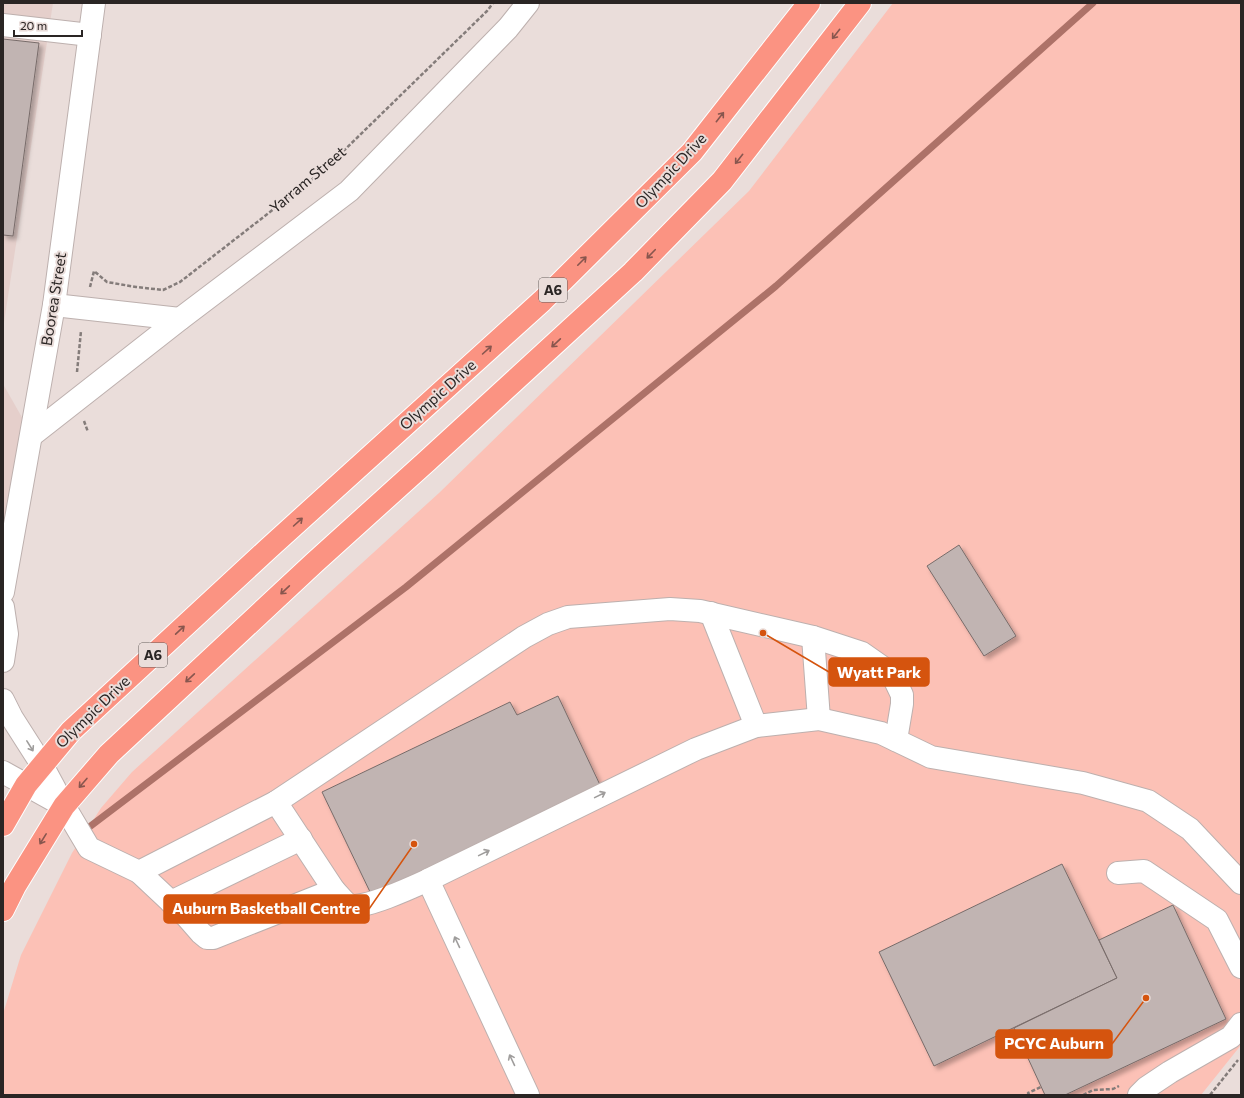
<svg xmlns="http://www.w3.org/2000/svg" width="1244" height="1098" font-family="Commissioner,sans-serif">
  <defs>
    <filter id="shadow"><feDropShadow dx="3.5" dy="3.5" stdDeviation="2" flood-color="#0004"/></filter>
  </defs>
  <rect width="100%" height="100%" fill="#eaddda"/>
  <g fill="#e5cfcb">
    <polygon points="3,3 53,3 3,329"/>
    <polygon points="3,384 32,435 3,592"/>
  </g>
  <polygon fill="#fcc1b6" points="893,3 1241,3 1241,1045 1201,1095 3,1095 3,1014 21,955 72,853 101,808 132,772 439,493 749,191"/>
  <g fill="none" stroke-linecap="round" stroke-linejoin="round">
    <polyline stroke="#ad7268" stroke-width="7" points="84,831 406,587 776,286 1093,3"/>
  </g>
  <g fill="#c1b4b2" stroke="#786c6a" filter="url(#shadow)">
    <polygon points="3,39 39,43 13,236 3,235"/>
    <polygon points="959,545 1016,636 984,656 927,566"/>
    <polygon points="558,696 601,787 372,896 322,792 510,702 517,715"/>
    <polygon points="1062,864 1117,978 934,1066 879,952"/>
    <polygon points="1173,905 1226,1019 1065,1095 1045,1095 1014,1028 1117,978 1099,940"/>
  </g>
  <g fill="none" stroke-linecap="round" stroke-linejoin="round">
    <g stroke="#bdb0ae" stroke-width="24">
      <g id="minor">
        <polyline points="3,25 90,35"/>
        <polyline points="54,305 180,319"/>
        <polyline points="32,435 180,319 349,191 508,28 528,3"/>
        <polyline points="3,592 54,305 94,3"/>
        <polyline points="3,607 7,634 3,661"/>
        <polyline points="711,613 756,726"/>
        <polyline points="813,637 819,719"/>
        <polyline points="3,700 12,718 42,765 64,806 89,848 139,872 276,802 524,637 548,624 568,617 670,609 700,611 813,637 862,653 892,674 902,695 902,704 896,740"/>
        <polyline points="3,772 64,806"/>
        <polyline points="139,872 187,917 201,933 207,938 213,938 334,890 276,802"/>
        <polyline points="1118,873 1144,871 1217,920 1241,967"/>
        <path d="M334 890C338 894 344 902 349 905 361 911 415 886 428 880"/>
        <polyline points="171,902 301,839"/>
        <polyline points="528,1095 428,880 696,749 756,726 819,719 881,733 931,757 1083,783 1148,801 1190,829 1241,883"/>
        <polyline points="1139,1095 1146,1088 1170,1072 1231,1037 1241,1024"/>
      </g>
    </g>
    <g stroke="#fff" stroke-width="24">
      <g id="highway">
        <polyline points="3,825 26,785 71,731 269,548 542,301 692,152 809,3"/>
        <polyline points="3,910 15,886 64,806 109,754 314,563 427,461 633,272 722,181 860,3"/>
      </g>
    </g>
    <g stroke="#847c7a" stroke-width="2.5" stroke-dasharray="4 2" stroke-linecap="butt">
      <polyline points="90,287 94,271 107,282 136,287 163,290 180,282 324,170 487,11 493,3"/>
      <polyline points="77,372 81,331"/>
      <polyline points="84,421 88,432"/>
      <polyline points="1029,1095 1028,1093 1041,1087"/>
      <polyline points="1083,1095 1093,1090 1113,1089 1119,1086"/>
      <polyline points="1210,1095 1238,1060"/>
    </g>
    <use href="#minor" stroke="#fff" stroke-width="22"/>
    <use href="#highway" stroke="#fb9382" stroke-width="22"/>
  </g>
  <defs><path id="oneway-shaft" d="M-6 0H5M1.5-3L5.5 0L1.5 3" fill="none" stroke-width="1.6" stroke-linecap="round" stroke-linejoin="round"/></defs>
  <g stroke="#88564e">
    <use href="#oneway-shaft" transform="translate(836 34) rotate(128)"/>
    <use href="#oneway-shaft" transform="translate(720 117) rotate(-52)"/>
    <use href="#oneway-shaft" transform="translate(739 159) rotate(128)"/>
    <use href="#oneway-shaft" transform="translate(651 254) rotate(134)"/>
    <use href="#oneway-shaft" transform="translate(582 261) rotate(-45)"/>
    <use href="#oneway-shaft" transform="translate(556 343) rotate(137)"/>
    <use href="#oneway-shaft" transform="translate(487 350) rotate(-42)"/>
    <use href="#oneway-shaft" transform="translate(298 522) rotate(-42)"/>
    <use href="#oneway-shaft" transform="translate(285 590) rotate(137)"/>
    <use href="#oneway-shaft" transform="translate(180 630) rotate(-43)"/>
    <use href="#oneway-shaft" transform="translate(190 678) rotate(137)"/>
    <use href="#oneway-shaft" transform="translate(83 783) rotate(131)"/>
    <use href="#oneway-shaft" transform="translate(43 839) rotate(122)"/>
  </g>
  <g stroke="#9f9d9c">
    <use href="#oneway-shaft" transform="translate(30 746) rotate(58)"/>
    <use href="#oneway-shaft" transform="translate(600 795) rotate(-26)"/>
    <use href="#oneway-shaft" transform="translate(484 853) rotate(-26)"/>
    <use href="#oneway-shaft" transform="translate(457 942) rotate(-115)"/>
    <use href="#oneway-shaft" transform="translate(512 1060) rotate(-115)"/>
  </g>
  <g text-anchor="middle" stroke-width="4" stroke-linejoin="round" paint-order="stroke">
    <g fill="#eaddda" stroke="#645c5b" stroke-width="1">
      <rect x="539" y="278" width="28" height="24" rx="3"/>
      <rect x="139" y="643" width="28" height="24" rx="3"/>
    </g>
    <g font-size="14" font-weight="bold" fill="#2a2524">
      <text x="553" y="295">A6</text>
      <text x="153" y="660">A6</text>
    </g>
    <g font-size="15" fill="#2a2524" stroke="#eaddda">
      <text transform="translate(671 171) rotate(-47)" y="5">Olympic Drive</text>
      <text transform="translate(308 180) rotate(-40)" y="5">Yarram Street</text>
      <text transform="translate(54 299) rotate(-81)" y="5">Boorea Street</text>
      <text transform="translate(438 395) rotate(-42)" y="5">Olympic Drive</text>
      <text transform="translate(93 712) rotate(-44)" y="5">Olympic Drive</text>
    </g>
  </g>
  <path fill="none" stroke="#d5540e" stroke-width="1.5" d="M763 633L829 672M414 844L369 909M1146 998L1112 1044"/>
  <g fill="#d5540e" stroke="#eaddda" stroke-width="1.5">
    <circle cx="763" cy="633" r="4"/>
    <circle cx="414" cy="844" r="4"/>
    <circle cx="1146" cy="998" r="4"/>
  </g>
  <g fill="#d5540e" stroke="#d5540e" stroke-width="1.5">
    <rect x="829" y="658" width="100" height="28" rx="4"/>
    <rect x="164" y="895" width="205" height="28" rx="4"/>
    <rect x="996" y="1030" width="116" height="28" rx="4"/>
  </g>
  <g font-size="16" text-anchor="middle" font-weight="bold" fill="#fff">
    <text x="879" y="678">Wyatt Park</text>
    <text x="266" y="914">Auburn Basketball Centre</text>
    <text x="1054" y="1049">PCYC Auburn</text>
  </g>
  <rect width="1244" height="1098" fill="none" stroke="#2a2524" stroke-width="8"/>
  <path d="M14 30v6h68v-6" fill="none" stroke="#2a2524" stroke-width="2"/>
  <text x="20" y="30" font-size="12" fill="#2a2524" stroke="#eaddda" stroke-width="3" paint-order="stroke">20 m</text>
</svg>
